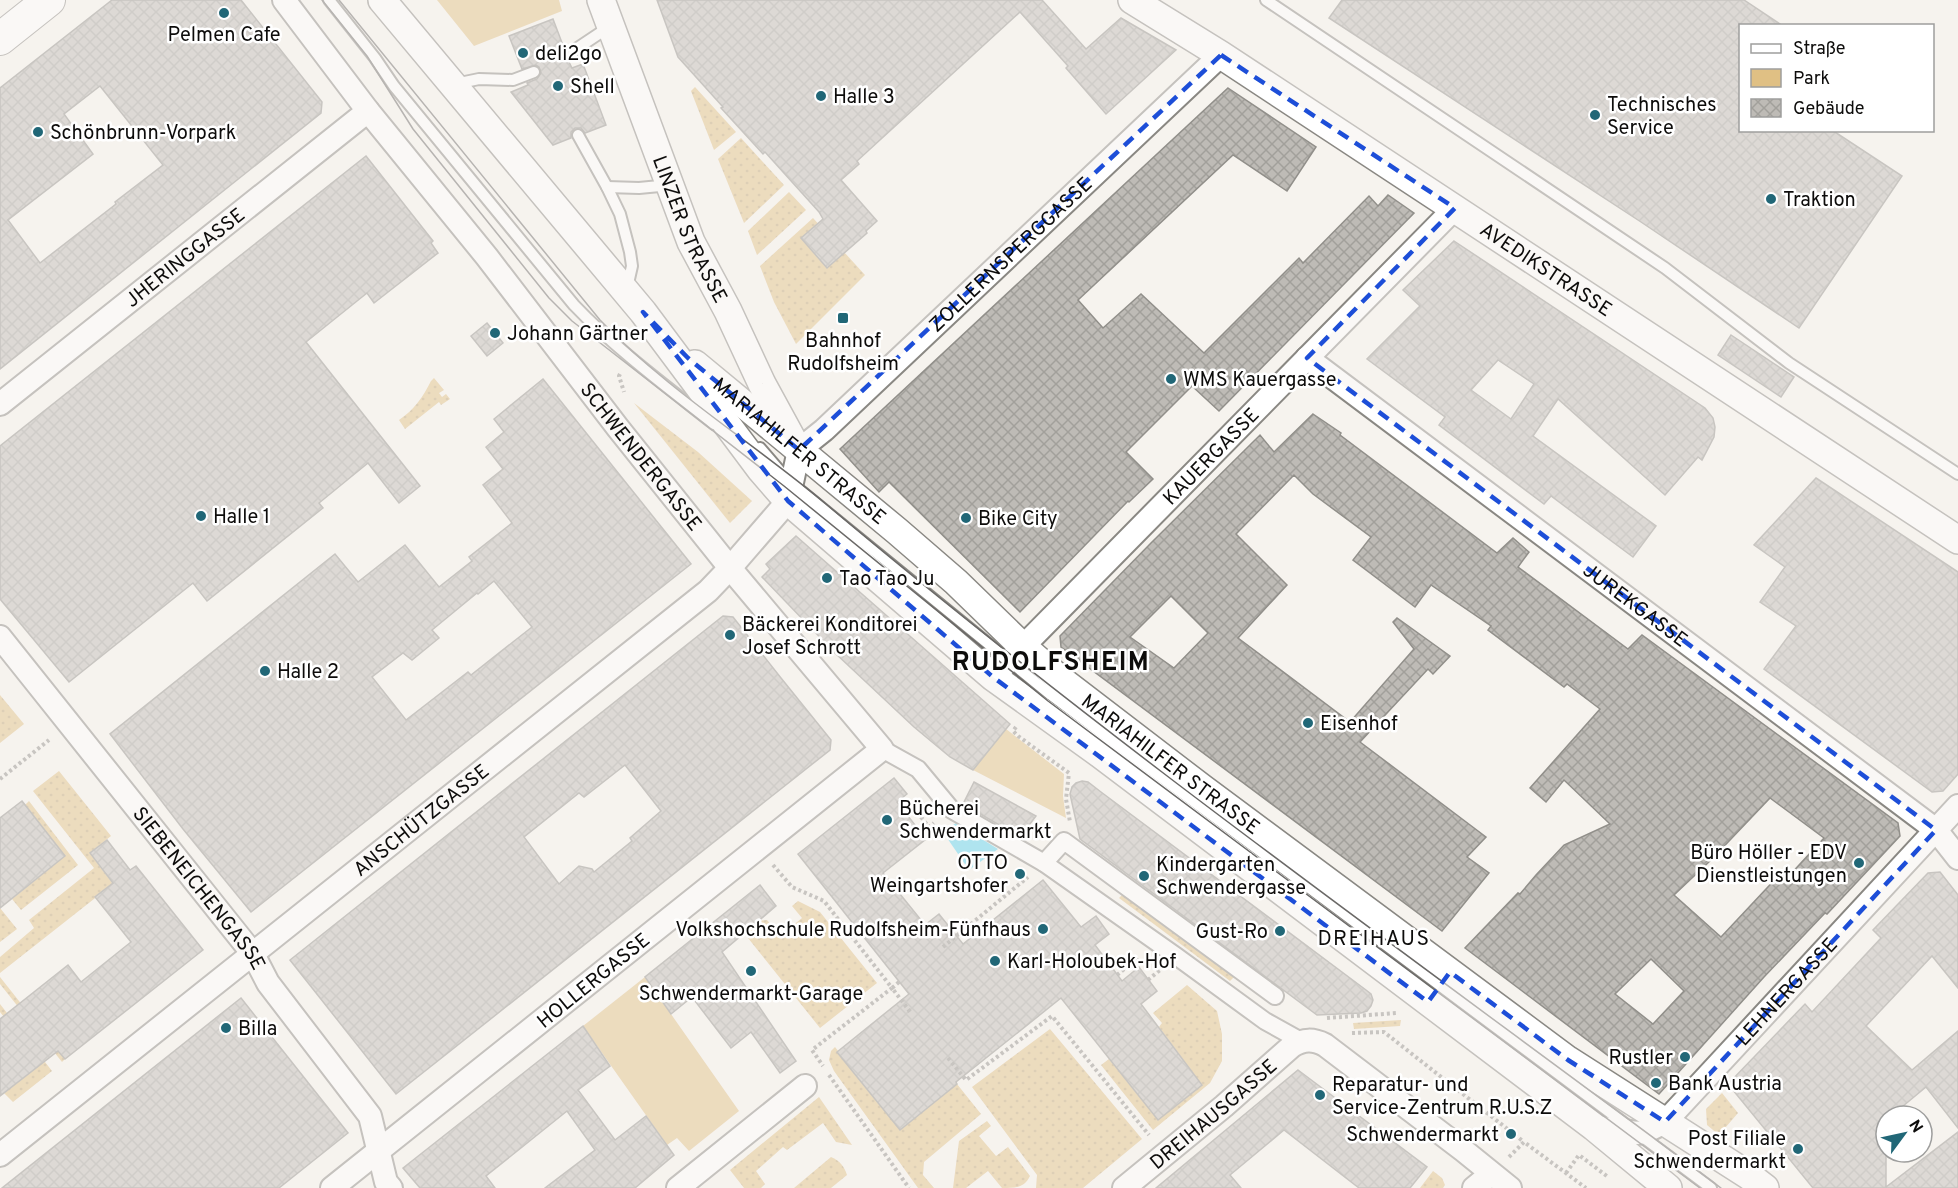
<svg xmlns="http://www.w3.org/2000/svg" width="1958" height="1188" font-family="Overpass,sans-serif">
  <defs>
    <pattern id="grass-dots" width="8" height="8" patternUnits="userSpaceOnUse" patternTransform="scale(1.5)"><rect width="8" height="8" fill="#e0c084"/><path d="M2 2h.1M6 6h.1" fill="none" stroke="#bfa471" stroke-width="1.8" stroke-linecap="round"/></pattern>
    <pattern id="building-cross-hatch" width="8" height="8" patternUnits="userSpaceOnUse" patternTransform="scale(1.5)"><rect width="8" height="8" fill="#bebbb6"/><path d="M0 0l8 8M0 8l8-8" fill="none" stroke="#a2a09b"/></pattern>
  </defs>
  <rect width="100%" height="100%" fill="#f6f3ee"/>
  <g fill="url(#grass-dots)">
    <polygon points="695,87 736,132 714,150 691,91"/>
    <polygon points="741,138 784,185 744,223 718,159"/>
    <polygon points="789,192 806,210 757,255 748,231"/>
    <polygon points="813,218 865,275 796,344 774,302 760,266"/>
    <path d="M434 378 444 390 439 393 442 397 446 394 450 399 441 405 439 402 405 429 399 420C414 410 423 397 431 381Z"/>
    <polygon points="634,403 698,452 752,501 730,523"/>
    <polygon points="0,695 24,724 0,743"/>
    <polygon points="59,771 111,836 90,853 113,884 0,973 0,957 34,928 29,920 94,868 33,791"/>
    <polygon points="29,801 78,865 21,910 12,899 65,856 25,805"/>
    <polygon points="1123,894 1234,977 1230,981 1119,898"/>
    <polygon points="798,901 820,912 877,983 820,1028 744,933 758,921 767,920 780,936 802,918 792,906"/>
    <polygon points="0,908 17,929 0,942"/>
    <polygon points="0,977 65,1059 62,1062 0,984"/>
    <polygon points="1187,985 1217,1011 1222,1034 1222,1061 1210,1083 1153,1130 1101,1065 1109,1059 1158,1120 1202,1085 1159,1027 1162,1023 1153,1013"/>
    <polygon points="0,1004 52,1071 13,1102 4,1093 41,1063 0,1012"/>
    <polygon points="1401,1020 1400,1026 1354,1029 1353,1023"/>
    <polygon points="1050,1029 1142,1139 1083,1188 1036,1188 1037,1175 972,1087"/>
    <polygon points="835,1047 900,1130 957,1084 981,1114 924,1162 923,1175 934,1188 918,1188 834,1071 829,1060 831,1051"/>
    <polygon points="1722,1093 1738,1113 1719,1135 1707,1125 1706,1109"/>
    <polygon points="819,1097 852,1145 836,1142 823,1123 787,1150 783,1147 756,1171 765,1184 761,1188 744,1188 730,1170"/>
    <path d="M987 1121 991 1126 979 1136 996 1156 1008 1147 1030 1176C1024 1188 1016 1188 1002 1188L988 1171 966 1188H953L959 1141Z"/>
    <path d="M831 1157C840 1161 844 1166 847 1175L831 1188H794Z"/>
    <polygon points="1433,1171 1442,1178 1445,1185 1443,1188 1420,1188"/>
  </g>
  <g fill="#e0c084">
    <polygon points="437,0 559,0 562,11 474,46"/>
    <polygon points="1006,729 1064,774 1063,796 1066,818 973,770"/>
    <polygon points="645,977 739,1111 689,1151 677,1138 667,1145 583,1026"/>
  </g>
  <polygon fill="#5ad3f0" points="956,823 998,849 969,870 943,832"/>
  <g fill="url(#building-cross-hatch)" stroke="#918f8a" stroke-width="1.5" fill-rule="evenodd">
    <path d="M112 0H241L322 102 321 113 0 369V88ZM100 86 163 165 115 202 116 204 40 263 8 220 93 154 64 114Z"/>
    <polygon points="657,0 1042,0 1086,49 1121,18 1176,50 1106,114 1066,68 1068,66 1020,12 857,161 859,164 841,180 877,221 866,231 867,233 827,268 801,238 823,219 819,212 765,152 763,154 721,108 723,107 678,57"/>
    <polygon points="1342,0 1744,0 1783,26 1740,26 1740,130 1832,130 1902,176 1799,328 1641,222 1329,18"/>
    <polygon points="553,19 564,48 560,52 561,59 564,62 569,62 572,68 583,64 606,125 585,133 581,128 575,128 571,132 571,138 553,145 511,92 528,85 527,83 537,79 541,73 539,67 536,65 522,69 509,36"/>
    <polygon points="1228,88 1316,147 1287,191 1233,155 1078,300 1103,328 1141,294 1204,353 1299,258 1303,263 1369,196 1378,206 1388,195 1414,213 1219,411 1192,386 1126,452 1153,479 1129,502 1128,501 1020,612 889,482 879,492 840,449"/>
    <polygon points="366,156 433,241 431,243 438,253 374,303 367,293 306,342 420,486 399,503 368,463 319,503 323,508 207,601 193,583 69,682 0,599 0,446"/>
    <path d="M1454 241 1705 408 1713 418 1715 427 1714 437 1702 460 1698 457 1665 495 1558 399 1533 436 1656 526 1633 557 1551 496 1544 504 1439 425 1445 417 1367 359 1420 306 1403 290ZM1498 360 1534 384 1511 419 1471 390Z"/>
    <polygon points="487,323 503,343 487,356 471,336"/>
    <polygon points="1731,335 1794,377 1781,397 1718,355"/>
    <path d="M543 379 691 564 251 912 183 829 110 734 335 554 358 582 405 545 439 587 472 561 469 557 512 523 483 485 503 469 486 447 504 432 494 419ZM494 581 532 627 471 675 468 672 406 720 372 677 403 653 412 660 439 638 432 630 477 593 478 594Z"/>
    <path d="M1313 414 1341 433 1340 435 1497 553 1513 538 1529 552 1518 567 1628 649 1642 635 1898 823 1900 836 1827 914 1825 913 1764 977 1659 1094 1465 948 1518 893 1520 894 1536 875 1564 845 1610 824 1564 780 1546 802 1530 788 1600 709 1567 684 1564 687 1488 630 1491 626 1431 585 1415 607 1353 560 1371 537 1313 494 1294 475 1236 534 1287 585 1238 638 1350 722 1414 649 1393 622 1397 618 1450 656 1433 674 1428 669 1360 742 1486 837 1467 857 1489 873 1442 931 1061 647 1060 636 1151 543 1260 435 1274 452ZM1171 596 1208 633 1174 668 1130 637ZM1770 798 1824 838 1787 878 1781 873 1721 937 1674 895 1711 860ZM1651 959 1684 991 1653 1024 1615 994Z"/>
    <polygon points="1816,478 1958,572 1958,774 1943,791 1932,792 1764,669 1796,626 1760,602 1785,567 1754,545"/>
    <polygon points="796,536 1010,724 973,770 950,757 914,727 835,653 762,577 770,569 766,564"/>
    <path d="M723 616 733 617 781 678 831 740 830 750 396 1094 290 960ZM625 765 661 811 630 838 632 841 594 872 592 869 579 866 559 884 524 837 579 793 584 797Z"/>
    <polygon points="894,778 907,794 897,802 926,839 883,873 925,925 939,914 963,944 1043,880 1081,927 1096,916 1109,934 1095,945 1122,981 1139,967 1157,991 1141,1004 1202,1085 1158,1120 1061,998 956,1082 957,1084 900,1130 837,1052 909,994 798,854"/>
    <polygon points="1082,781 1088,782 1101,792 1366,990 1371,994 1373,1000 1371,1006 1367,1011 1361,1013 1317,1015 1080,839 1070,794 1072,787 1076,783"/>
    <polygon points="974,782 1036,816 1020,837 963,804"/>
    <polygon points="22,801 65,856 0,908 0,818"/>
    <polygon points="107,840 130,870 136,866 203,950 65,1059 58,1051 0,1096 0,1019 68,965 81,982 131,942 95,897 113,883 90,853"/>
    <polygon points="1940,872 1958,895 1958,988 1932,956 1866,1026 1912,1070 1958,1031 1958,1128 1926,1087 1891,1116 1886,1116 1886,1187 1958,1132 1958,1188 1813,1188 1728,1084 1805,1004 1812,1012 1881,938 1873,930 1928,873"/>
    <polygon points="760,885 776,906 722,952 796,1061 780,1073 751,1032 731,1048 692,997 671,1014 645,977"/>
    <polygon points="241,998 348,1133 279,1188 2,1188"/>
    <polygon points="583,1026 610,1066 578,1090 615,1140 646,1116 674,1155 635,1188 545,1188 595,1150 567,1111 486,1176 495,1188 420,1188 403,1168"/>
    <polygon points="1298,1070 1427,1167 1410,1188 1359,1188 1284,1130 1230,1175 1241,1188 1156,1188"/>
  </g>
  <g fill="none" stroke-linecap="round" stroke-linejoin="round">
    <g stroke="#8a8883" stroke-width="14">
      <g id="service">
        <path d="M329 0 375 58 394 86 574 305C617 350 666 386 714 424"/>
        <polyline points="1266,0 1665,268 1789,363 1958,474"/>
        <polyline points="567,55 609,27"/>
        <polyline points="455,84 479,79 513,80 534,72"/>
        <polyline points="578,135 607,187 620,214 630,252 632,266 627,288"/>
        <polyline points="607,187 639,188 670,185"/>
        <polyline points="760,448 791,484"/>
        <polyline points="791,483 1051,695 1711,1188"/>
      </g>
    </g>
    <g stroke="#8a8883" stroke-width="20">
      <g id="pedestrian">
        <polyline points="882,749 918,769 952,810 1044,863 1176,956 1265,1021 1301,1041"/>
        <polyline points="1044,863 1064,841 1275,996"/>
      </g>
    </g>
    <g stroke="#8a8883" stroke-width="26">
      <g id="minor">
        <path id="s1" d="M284 0 368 111 487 257 618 428 730 568 882 749 332 1188"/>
        <path id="s2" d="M1307 358 1936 830 1958 858"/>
        <path id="s3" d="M0 404 368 111"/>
        <path id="s4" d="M0 637 253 954 268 983 370 1116 386 1182 391 1188"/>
        <path id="s5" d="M993 677 1455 208"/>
        <path id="s6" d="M1594 1127 1637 1133 1645 1132 1665 1122 1958 806"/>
        <path id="s7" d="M0 1155 708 591 730 568 788 501 799 450 824 430 1221 55"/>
        <polyline points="678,1188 805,1086"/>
        <path id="s8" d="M1124 1188 1224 1106 1292 1046C1304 1039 1313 1039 1325 1045L1463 1150 1510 1188"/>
        <polyline points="1474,1188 1491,1174"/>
      </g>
    </g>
    <g stroke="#8a8883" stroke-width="30">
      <g id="tertiary">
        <polyline points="382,0 643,312 761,470 788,501 993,677 1100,754 1594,1127 1668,1188"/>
        <path id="s9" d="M601 0 691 242 728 311 762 384 792 439"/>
        <path id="s10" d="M1132 0 1221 55 1958 540"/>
        <path id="s11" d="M695 364 897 531 956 582 1022 646 1061 680 1202 788 1568 1060 1748 1175 1765 1188"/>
      </g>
    </g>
    <g stroke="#8a8883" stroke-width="34">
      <polyline id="secondary" points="0,39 49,0"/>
    </g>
    <g stroke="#908e8a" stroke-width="4" stroke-dasharray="3 3" stroke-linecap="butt">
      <polyline points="620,374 619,376 624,392"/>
      <polyline points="1016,727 1013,731 1018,736 1069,773 1066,799 1070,822"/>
      <polyline points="0,779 49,740"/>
      <polyline points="900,806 908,801 929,827 934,823"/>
      <polyline points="773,865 792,887 824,901 892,988 812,1050 823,1066"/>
      <polyline points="943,947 1028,877"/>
      <polyline points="1117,975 1140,956"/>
      <polyline points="1148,980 1160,970"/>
      <polyline points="899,982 892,988 911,1013"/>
      <polyline points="1327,1018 1397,1013"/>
      <polyline points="1352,1033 1384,1032 1524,1142"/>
      <polyline points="948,1058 966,1080 1052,1016 1149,1135"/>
      <polyline points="829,1075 909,1188"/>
      <polyline points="1509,1157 1524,1142 1586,1188"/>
      <polyline points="1566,1173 1579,1155 1608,1177"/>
    </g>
    <use href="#service" stroke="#fff" stroke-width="10"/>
    <use href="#pedestrian" stroke="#fff" stroke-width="16"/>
    <use href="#minor" stroke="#fff" stroke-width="22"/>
    <use href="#tertiary" stroke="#fff" stroke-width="27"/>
    <use href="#secondary" stroke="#fff" stroke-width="32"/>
    <g stroke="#6b6967" stroke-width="1.5">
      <polyline points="322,0 367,56 413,129 549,298 572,321 784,486 1048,701 1700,1188"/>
      <path d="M339 0 600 320C667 390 752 442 826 504 1113 746 1420 963 1721 1188"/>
    </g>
  </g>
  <path d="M0 0H1958V1188H0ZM1221 55 1455 208 1307 358 1936 830 1665 1122 1568 1060 1450 972 1428 1002 993 677 788 501 643 312 688 358 799 450Z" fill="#f6f3ee" fill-opacity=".55" fill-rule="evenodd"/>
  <path fill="none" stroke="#1d4ed8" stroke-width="4.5" stroke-dasharray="12 8" stroke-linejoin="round" d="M1221 55 1455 208 1307 358 1936 830 1665 1122 1568 1060 1450 972 1428 1002 993 677 788 501 643 312 688 358 799 450Z"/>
  <g fill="#216777" stroke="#fff" stroke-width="2">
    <circle cx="224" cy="13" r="6"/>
    <circle cx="523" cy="53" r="6"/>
    <circle cx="558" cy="86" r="6"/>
    <circle cx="821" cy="96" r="6"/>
    <circle cx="1595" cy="115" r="6"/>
    <circle cx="38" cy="132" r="6"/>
    <circle cx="1771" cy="199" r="6"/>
    <rect x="837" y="312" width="12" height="12" rx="3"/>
    <circle cx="495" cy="333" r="6"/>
    <circle cx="1171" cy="379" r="6"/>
    <circle cx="201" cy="516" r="6"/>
    <circle cx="966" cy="518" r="6"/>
    <circle cx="827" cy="578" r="6"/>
    <circle cx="730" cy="635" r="6"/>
    <circle cx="265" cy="671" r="6"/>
    <circle cx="1308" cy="723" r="6"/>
    <circle cx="887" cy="820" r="6"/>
    <circle cx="1859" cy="863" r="6"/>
    <circle cx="1020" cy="874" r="6"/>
    <circle cx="1144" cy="876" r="6"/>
    <circle cx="1043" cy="929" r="6"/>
    <circle cx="1280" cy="931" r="6"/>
    <circle cx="995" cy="961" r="6"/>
    <circle cx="751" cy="971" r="6"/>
    <circle cx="226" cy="1028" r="6"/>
    <circle cx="1685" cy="1057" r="6"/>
    <circle cx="1656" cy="1083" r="6"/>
    <circle cx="1320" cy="1095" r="6"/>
    <circle cx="1511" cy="1134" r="6"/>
    <circle cx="1798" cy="1149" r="6"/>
  </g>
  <g text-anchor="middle" stroke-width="5" stroke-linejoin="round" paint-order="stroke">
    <g font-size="20" fill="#0d0c0b" stroke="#fff" text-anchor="start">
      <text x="224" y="41" text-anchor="middle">Pelmen Cafe</text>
      <text x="535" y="60">deli2go</text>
      <text x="570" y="93">Shell</text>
      <text x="833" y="103">Halle 3</text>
      <text x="1607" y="111">Technisches<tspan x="1607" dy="23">Service</tspan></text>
      <text x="50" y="139">Schönbrunn-Vorpark</text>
      <text x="1783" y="206">Traktion</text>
      <text x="507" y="340">Johann Gärtner</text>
      <text x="843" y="347" text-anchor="middle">Bahnhof<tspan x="843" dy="23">Rudolfsheim</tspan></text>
      <text x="1183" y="386">WMS Kauergasse</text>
      <text x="213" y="523">Halle 1</text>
      <text x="978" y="525">Bike City</text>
      <text x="839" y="585">Tao Tao Ju</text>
      <text x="742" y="631">Bäckerei Konditorei<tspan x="742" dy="23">Josef Schrott</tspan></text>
      <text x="277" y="678">Halle 2</text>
      <text x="1320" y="730">Eisenhof</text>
      <text x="899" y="815">Bücherei<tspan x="899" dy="23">Schwendermarkt</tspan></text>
      <text x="1847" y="859" text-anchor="end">Büro Höller - EDV<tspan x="1847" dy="23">Dienstleistungen</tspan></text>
      <text x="1008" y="869" text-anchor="end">OTTO<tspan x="1008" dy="23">Weingartshofer</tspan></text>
      <text x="1156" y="871">Kindergarten<tspan x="1156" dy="23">Schwendergasse</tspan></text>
      <text x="1031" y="936" text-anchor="end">Volkshochschule Rudolfsheim-Fünfhaus</text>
      <text x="1268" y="938" text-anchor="end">Gust-Ro</text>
      <text x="1007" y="968">Karl-Holoubek-Hof</text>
      <text x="751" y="1000" text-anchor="middle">Schwendermarkt-Garage</text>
      <text x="238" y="1035">Billa</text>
      <text x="1673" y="1064" text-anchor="end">Rustler</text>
      <text x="1668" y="1090">Bank Austria</text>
      <text x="1332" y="1091">Reparatur- und<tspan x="1332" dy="23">Service-Zentrum R.U.S.Z</tspan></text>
      <text x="1499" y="1141" text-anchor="end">Schwendermarkt</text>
      <text x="1786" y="1145" text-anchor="end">Post Filiale<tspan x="1786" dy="23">Schwendermarkt</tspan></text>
    </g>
    <g font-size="20" fill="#0d0c0b" stroke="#fff">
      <text dy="7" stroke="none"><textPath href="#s9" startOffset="246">LINZER STRASSE</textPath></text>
      <text dy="7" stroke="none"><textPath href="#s7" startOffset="1366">ZOLLERNSPERGGASSE</textPath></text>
      <text dy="7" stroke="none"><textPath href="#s3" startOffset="236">JHERINGGASSE</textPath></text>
      <text dy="7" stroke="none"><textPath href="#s10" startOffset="494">AVEDIKSTRASSE</textPath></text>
      <text dy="7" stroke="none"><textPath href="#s11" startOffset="136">MARIAHILFER STRASSE</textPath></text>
      <text dy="7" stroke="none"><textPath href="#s5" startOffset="310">KAUERGASSE</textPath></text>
      <text dy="7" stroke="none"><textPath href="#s1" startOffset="580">SCHWENDERGASSE</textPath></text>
      <text dy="7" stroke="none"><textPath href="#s2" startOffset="411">JUREKGASSE</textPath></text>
      <text dy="7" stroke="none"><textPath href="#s11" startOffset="622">MARIAHILFER STRASSE</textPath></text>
      <text dy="7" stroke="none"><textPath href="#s7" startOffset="538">ANSCHÜTZGASSE</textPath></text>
      <text dy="7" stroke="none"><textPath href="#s4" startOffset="321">SIEBENEICHENGASSE</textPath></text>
      <text transform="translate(593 980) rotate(-39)" y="7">HOLLERGASSE</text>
      <text dy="7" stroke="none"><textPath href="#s6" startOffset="252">LEHNERGASSE</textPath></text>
      <text dy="7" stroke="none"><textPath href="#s8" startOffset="116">DREIHAUSGASSE</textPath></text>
    </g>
    <g font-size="21" letter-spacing="1.5" fill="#0d0c0b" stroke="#fff">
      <text x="1374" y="945">DREIHAUS</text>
    </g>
    <g font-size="26" font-weight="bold" letter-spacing="1.5" fill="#0d0c0b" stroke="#fff">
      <text x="1051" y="670">RUDOLFSHEIM</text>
    </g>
  </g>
  <rect x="1739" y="24" width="195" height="108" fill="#ffffff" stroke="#9e9e9d" stroke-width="1.5"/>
  <rect x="1751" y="44" width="30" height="9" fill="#ffffff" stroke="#9e9e9d" stroke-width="1.5"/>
  <text x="1793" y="54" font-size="18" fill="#0d0c0b">Straße</text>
  <rect x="1751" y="69" width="30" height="18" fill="#e0c084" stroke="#9e9e9d" stroke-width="1.5"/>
  <text x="1793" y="84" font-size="18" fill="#0d0c0b">Park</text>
  <rect x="1751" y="99" width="30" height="18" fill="url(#building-cross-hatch)" stroke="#9e9e9d" stroke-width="1.5"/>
  <text x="1793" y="114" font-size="18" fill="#0d0c0b">Gebäude</text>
  <g transform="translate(1904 1134) rotate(57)"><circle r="28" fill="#ffffff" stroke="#9e9e9d" stroke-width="1.5"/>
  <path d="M0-4.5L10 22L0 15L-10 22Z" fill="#216777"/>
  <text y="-9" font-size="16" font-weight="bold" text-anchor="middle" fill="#0d0c0b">N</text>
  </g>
</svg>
